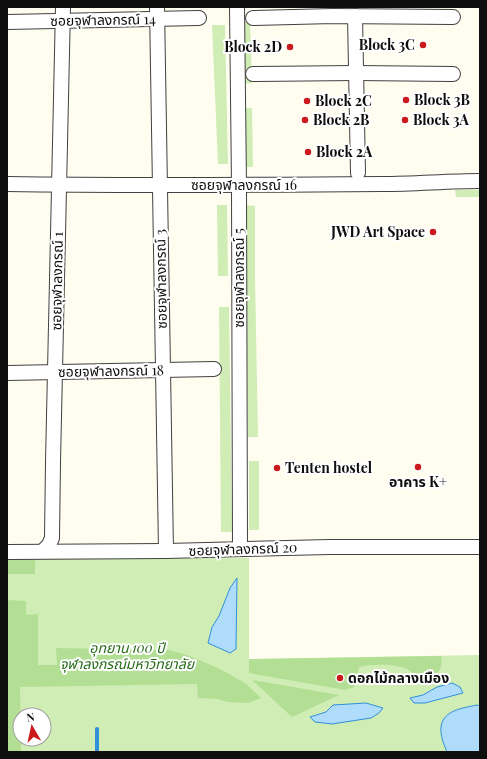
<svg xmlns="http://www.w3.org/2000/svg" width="487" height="759" font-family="'Playfair Display','Noto Sans Thai',serif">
  <rect width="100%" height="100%" fill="#fffdef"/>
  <g fill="#d0edb5" fill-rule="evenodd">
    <polygon points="241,22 250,22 252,83 242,84"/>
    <polygon points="212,25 225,25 228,164 218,164"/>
    <polygon points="243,108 252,108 253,167 244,167"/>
    <polygon points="455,190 480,190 480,197 456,197"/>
    <polygon points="217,205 227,205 228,276 218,276"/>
    <polygon points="245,205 255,206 255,278 258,437 248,437"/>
    <polygon points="219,307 229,307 232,532 221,532"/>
    <rect x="249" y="461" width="10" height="69"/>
    <path d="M249 558V659L480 655V752H7V559ZM20 715H44V739H20Z"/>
  </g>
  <g fill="#b2df93">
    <rect x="7" y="559" width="28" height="15"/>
    <polygon points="7,600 26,601 26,615 38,614 38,665 57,665 56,648 169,650 187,655 220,669 245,683 261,698 248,703 228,702 218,699 198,698 197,684 20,687 21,752 7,752"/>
    <path d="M441 656C444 674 433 677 418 681 416 678 413 673 410 671 400 663 371 664 359 667L354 687 346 690 249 673V659Z"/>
    <polygon points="252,680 339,695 292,717"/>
  </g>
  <g fill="#afdcfb" stroke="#308fd9">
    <polygon points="237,578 236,649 230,653 208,643 212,627 219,616 230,588"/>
    <polygon points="452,683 460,687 463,693 425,703 414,703 410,698 423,695 437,687"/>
    <polygon points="366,703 383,708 379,713 371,718 332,724 315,722 310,717 326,712 333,705"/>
    <path d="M477 705 480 706V752H447C444 745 440 735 441 727 443 710 463 708 477 705Z"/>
  </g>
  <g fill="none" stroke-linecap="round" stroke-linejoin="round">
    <polyline stroke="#308fd9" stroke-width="4" points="97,729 97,752"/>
    <g stroke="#414141" stroke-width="16">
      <g id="street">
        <polyline points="157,7 166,551"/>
        <polyline points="237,7 239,186 240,549"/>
        <polyline points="355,16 358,173"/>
        <polyline points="253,18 333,16 453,17"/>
        <polyline points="7,22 199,18"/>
        <polyline points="253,74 356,73 453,74"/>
        <path d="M7 184C132 186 258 185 383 184 415 184 448 181 480 181"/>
        <polyline points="7,373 214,369"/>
        <polyline points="43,551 49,545 52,538 53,462 63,7"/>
        <polyline points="7,552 166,551 330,547 480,547"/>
      </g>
    </g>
    <use href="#street" stroke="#fff" stroke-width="14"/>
  </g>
  <g fill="#cb1a1b" stroke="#fff" stroke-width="1.5">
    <circle cx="423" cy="45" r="4"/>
    <circle cx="290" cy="47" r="4"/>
    <circle cx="406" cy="100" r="4"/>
    <circle cx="307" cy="101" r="4"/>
    <circle cx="305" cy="120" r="4"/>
    <circle cx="405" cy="120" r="4"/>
    <circle cx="308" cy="152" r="4"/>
    <circle cx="433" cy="232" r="4"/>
    <circle cx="418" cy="467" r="4"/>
    <circle cx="277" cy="468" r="4"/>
    <circle cx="340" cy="678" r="4"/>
  </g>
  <g text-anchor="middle" stroke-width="4" stroke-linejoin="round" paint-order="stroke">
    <g font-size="14" fill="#0e0e0e" stroke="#fff">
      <text transform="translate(103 20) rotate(-1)" y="5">ซอยจุฬาลงกรณ์ 14</text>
      <text x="244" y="190">ซอยจุฬาลงกรณ์ 16</text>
      <text transform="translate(239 278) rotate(-90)" y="5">ซอยจุฬาลงกรณ์ 5</text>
      <text transform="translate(161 279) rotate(-91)" y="5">ซอยจุฬาลงกรณ์ 3</text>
      <text transform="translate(57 281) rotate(-89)" y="5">ซอยจุฬาลงกรณ์ 1</text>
      <text transform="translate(111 371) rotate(-1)" y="5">ซอยจุฬาลงกรณ์ 18</text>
      <text transform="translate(243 549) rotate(-2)" y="5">ซอยจุฬาลงกรณ์ 20</text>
    </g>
    <g font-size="14" font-weight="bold" fill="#0e0e0e" stroke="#fff" text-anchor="start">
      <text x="415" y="50" text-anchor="end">Block 3C</text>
      <text x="282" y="52" text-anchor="end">Block 2D</text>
      <text x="414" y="105">Block 3B</text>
      <text x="315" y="106">Block 2C</text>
      <text x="313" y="125">Block 2B</text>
      <text x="413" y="125">Block 3A</text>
      <text x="316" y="157">Block 2A</text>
      <text x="425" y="237" text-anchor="end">JWD Art Space</text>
      <text x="285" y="473">Tenten hostel</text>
      <text x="418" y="487" text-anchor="middle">อาคาร K+</text>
      <text x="348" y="683">ดอกไม้กลางเมือง</text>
    </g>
    <g font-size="14" font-style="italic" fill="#266c18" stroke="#fff">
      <text x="127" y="653">อุทยาน 100 ปี<tspan x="127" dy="16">จุฬาลงกรณ์มหาวิทยาลัย</tspan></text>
    </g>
  </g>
  <rect width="487" height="759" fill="none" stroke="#0e0e0e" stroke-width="16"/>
  <g transform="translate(32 727) rotate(351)"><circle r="19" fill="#ffffff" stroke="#9f9f9f"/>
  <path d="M0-3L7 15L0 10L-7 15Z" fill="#cb1a1b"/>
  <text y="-6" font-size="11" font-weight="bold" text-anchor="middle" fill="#0e0e0e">N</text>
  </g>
</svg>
